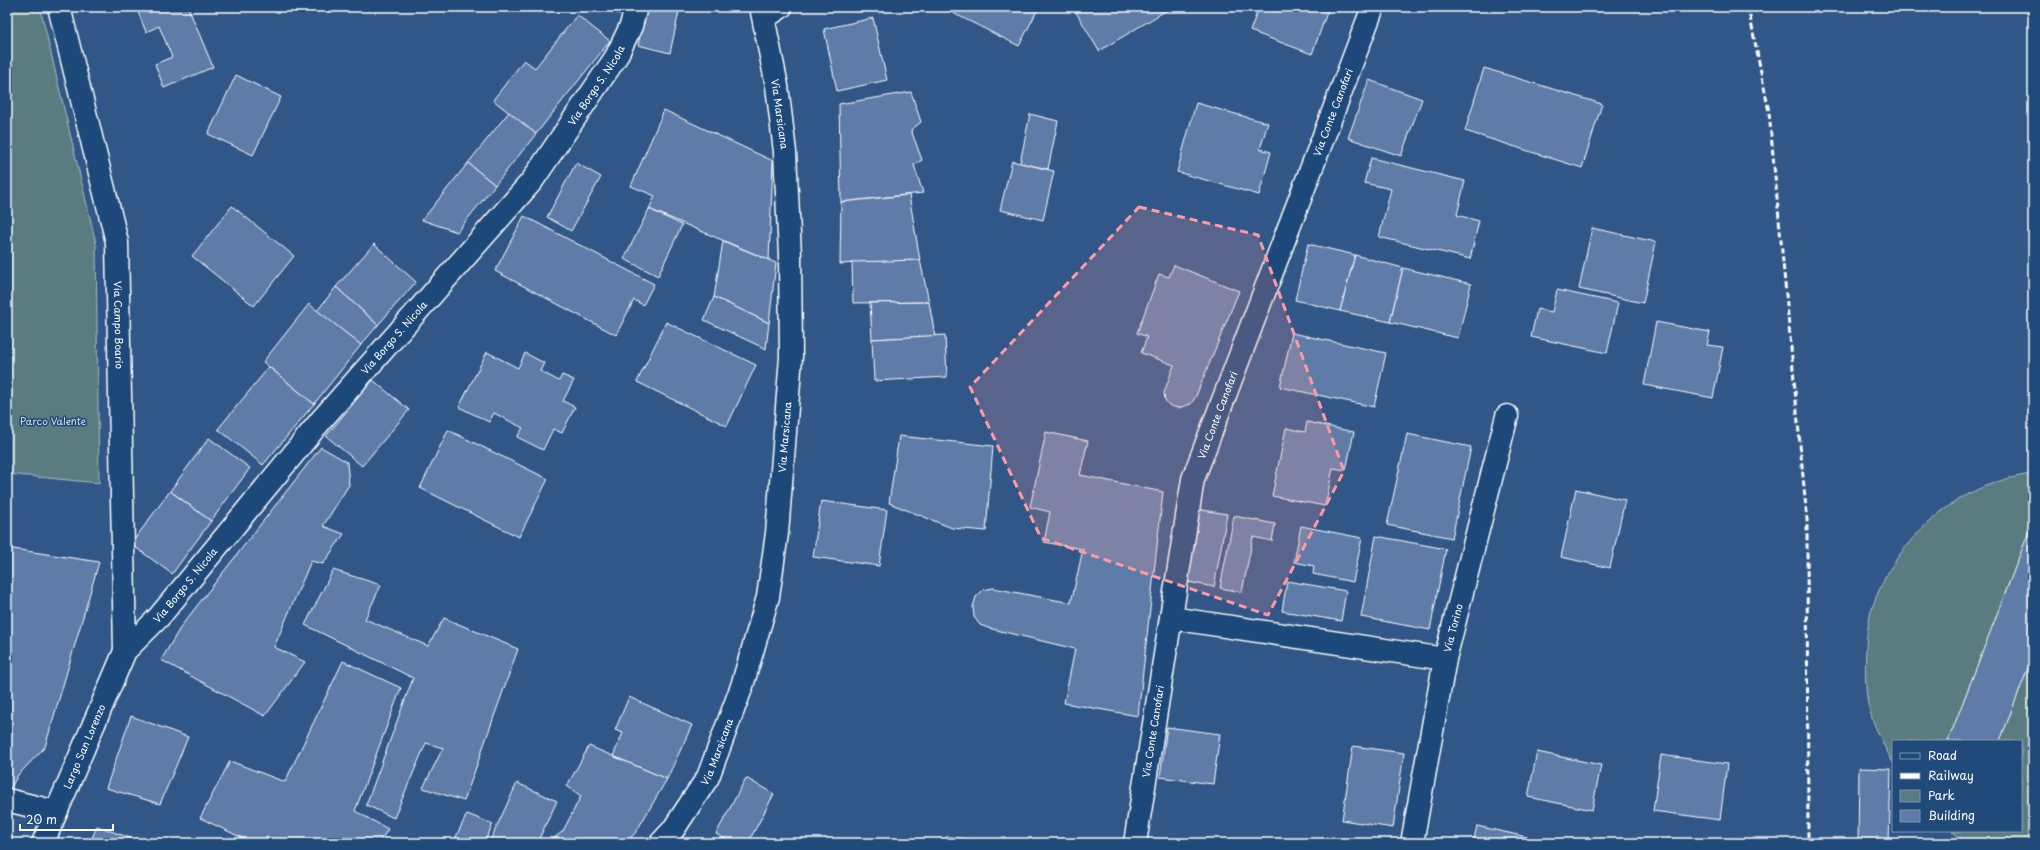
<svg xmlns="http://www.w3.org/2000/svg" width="2040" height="850" font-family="'Playpen Sans',sans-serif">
  <rect width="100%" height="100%" fill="#305787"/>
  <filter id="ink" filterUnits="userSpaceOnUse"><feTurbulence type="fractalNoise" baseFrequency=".025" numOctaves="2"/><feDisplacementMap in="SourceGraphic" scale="8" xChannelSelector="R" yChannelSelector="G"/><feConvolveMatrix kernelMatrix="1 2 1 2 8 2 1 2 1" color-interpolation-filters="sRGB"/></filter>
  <g filter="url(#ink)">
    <g fill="#5a7c81" stroke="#acbec0">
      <polygon points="7,7 40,7 96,243 99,483 7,474"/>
      <path d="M2033 474V843H1961V839L1952 831H2021V741H1893V763C1883 743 1870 721 1867 698 1864 676 1865 629 1872 608 1896 538 1959 482 2033 474Z"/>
      <polygon points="947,836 994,843 946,843"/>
    </g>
    <g fill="#5f7ba9" stroke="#fff">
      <polygon points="136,7 188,7 213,67 164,88 155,64 172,57 159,26 146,32"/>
      <polygon points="594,7 621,7 619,14"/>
      <polygon points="647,7 680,7 670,53 638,45"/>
      <polygon points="941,7 1039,7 1019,46"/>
      <polygon points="1073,7 1172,7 1099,51"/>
      <polygon points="1259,7 1329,7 1312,54 1250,31"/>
      <polygon points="577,15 610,41 536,134 493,100 524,60 535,68"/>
      <polygon points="873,18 887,80 837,91 824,29"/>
      <polygon points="1484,68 1602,104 1582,168 1465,131"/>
      <polygon points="236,75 281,97 253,155 208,134"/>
      <polygon points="1369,80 1422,99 1401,156 1348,138"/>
      <polygon points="911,92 921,122 911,130 922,160 914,165 923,193 841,202 839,104"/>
      <polygon points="1196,103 1268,123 1260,149 1271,152 1259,195 1177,172"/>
      <polygon points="664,110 773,161 769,260 649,209 655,196 631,186"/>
      <polygon points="509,112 536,134 495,185 468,163"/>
      <polygon points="1030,114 1058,121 1048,169 1020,163"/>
      <polygon points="1371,158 1465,181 1457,215 1479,221 1470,259 1379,237 1391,189 1364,183"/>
      <polygon points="1012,161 1054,171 1043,220 1000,210"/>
      <polygon points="468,163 495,185 457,232 422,220"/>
      <polygon points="576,163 601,177 571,231 547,217"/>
      <polygon points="909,195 920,260 840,264 841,202"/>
      <polygon points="232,206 294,256 254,306 192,256"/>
      <polygon points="649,209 682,225 658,276 624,259"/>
      <polygon points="524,216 654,284 643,305 634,300 616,335 495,271"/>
      <polygon points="1592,228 1656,242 1643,303 1579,289"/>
      <polygon points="723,241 776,263 769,323 714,297"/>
      <polygon points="374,244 416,282 378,325 336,287"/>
      <polygon points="1308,244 1355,255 1340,311 1295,300"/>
      <polygon points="1355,255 1403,268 1390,322 1340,311"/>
      <polygon points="920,260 929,302 853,303 852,262"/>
      <polygon points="1174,265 1239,291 1196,396 1191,404 1178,408 1170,406 1165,400 1164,393 1174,365 1141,353 1147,337 1137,333 1159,274 1169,277"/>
      <polygon points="1403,268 1471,284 1458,338 1390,322"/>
      <polygon points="336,287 378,325 361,345 317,311"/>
      <polygon points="1557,290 1618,303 1607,353 1531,337 1537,309 1552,312"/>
      <polygon points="714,297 769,323 766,349 704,320"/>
      <polygon points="929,302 935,336 872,339 870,303"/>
      <polygon points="309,304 361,345 314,404 263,362"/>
      <polygon points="666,322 756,365 727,426 637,382"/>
      <polygon points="1656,322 1710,332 1707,345 1723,347 1713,398 1644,385"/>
      <polygon points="1292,333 1386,353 1374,407 1280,387"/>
      <polygon points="945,335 947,377 874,381 872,339"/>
      <polygon points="487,352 518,368 525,353 544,363 540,371 559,381 562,375 574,380 563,401 575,407 562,433 553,429 543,450 517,437 523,428 494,413 489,422 459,407"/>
      <polygon points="269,367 314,404 263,465 218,429"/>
      <polygon points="373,380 409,410 362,466 326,436"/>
      <polygon points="1307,422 1354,432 1346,470 1333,468 1325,506 1272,496 1286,428 1305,432"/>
      <polygon points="448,430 548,479 519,537 420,488"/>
      <polygon points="1046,432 1088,441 1080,475 1163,492 1138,716 1064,703 1075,649 988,628 980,625 974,617 973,607 976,597 983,590 993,588 1071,603 1083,549 1044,542 1050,512 1030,507"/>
      <polygon points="1407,434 1471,447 1452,538 1387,525"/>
      <polygon points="899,436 993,446 986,531 952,528 889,503"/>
      <polygon points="209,438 250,468 211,521 170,491"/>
      <polygon points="321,447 347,462 349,485 323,526 344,534 323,564 311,561 274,647 305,662 265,716 161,660 182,625"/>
      <polygon points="1576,489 1625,500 1610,568 1561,557"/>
      <polygon points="170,491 211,521 172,574 131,544"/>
      <polygon points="821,501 887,510 879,566 813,557"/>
      <polygon points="1196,509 1227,514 1214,587 1183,581"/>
      <polygon points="1234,516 1275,524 1272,541 1253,537 1242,592 1220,588"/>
      <polygon points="2033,521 2033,655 2000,741 1948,741"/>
      <polygon points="1301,526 1362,538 1353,582 1313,574 1314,566 1294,562"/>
      <polygon points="1376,536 1446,549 1430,630 1361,617"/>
      <polygon points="7,548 99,562 45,747 18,775 10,789 7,788"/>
      <polygon points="333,570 381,585 365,619 428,646 444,618 518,649 464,801 423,788 443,748 426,743 394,818 366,805 413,678 305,625"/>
      <polygon points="1287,581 1346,591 1341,621 1282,611"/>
      <polygon points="343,661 401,688 355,811 388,829 379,843 253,843 200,818 230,761 285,782"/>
      <polygon points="629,697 692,725 667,779 613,756 623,733 615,730"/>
      <polygon points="131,716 188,737 160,804 106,788"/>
      <polygon points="1167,727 1220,734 1213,784 1160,777"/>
      <polygon points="589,746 667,779 636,832 626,843 548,843 563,831 581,796 567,786"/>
      <polygon points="1353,746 1404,753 1393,828 1342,820"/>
      <polygon points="1537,752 1601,765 1592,810 1528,797"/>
      <polygon points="1661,755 1727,764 1720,820 1653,811"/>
      <polygon points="1859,768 1891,769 1889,843 1858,843"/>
      <polygon points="746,778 774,794 748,843 733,843 716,834"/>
      <polygon points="517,783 557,801 537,843 489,843"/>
      <polygon points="467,814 493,824 484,843 453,843"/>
      <polygon points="97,826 144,843 90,843"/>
      <polygon points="1477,826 1536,839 1535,843 1473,843"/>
    </g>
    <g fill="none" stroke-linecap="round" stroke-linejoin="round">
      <g stroke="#fff" stroke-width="25">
        <g id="minor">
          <path id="s1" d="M59 7 117 242 125 651"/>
          <polyline points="764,18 781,7"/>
          <polyline points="1171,618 1445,659"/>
          <polyline points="7,800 56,812"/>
          <path id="s2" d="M43 843 125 651 159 617 323 418 532 181 616 57 631 26 636 7"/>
          <path id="s3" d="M1135 843 1193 479 1373 7"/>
          <path id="s4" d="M1412 843 1445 659 1507 416"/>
        </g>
      </g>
      <g stroke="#fff" stroke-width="25">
        <g id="secondary">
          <path id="s5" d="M661 843 673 830 708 777 742 686 768 597 777 533 791 357 790 255 785 152 777 86 761 7"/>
        </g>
      </g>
      <use href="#minor" stroke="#1f4a7a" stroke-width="22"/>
      <use href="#secondary" stroke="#1f4a7a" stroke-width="22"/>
      <polyline stroke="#fff" stroke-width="3" stroke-dasharray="6 3" stroke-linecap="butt" points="1748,7 1769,112 1807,519 1808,843"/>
    </g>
  </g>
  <path fill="#ff9aa2" fill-opacity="0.2" stroke="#ff9aa2" stroke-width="3" stroke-dasharray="8 5" stroke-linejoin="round" d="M1139 207 1258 235 1344 471 1268 615 1041 538 970 387Z"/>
  <g text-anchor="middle" stroke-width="3" stroke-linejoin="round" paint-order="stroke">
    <g font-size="10" fill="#fff" stroke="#1f4a7a">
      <text dy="4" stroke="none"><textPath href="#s2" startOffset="946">Via Borgo S. Nicola</textPath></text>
      <text dy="4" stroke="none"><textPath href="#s3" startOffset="761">Via Conte Canofari</textPath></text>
      <text transform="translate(780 114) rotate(82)" y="4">Via Marsicana</text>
      <text dy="4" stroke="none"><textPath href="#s1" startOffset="325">Via Campo Boario</textPath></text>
      <text dy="4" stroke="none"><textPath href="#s2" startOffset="622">Via Borgo S. Nicola</textPath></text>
      <text dy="4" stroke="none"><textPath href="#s3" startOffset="437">Via Conte Canofari</textPath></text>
      <text dy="4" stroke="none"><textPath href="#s5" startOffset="432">Via Marsicana</textPath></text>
      <text dy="4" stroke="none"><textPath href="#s2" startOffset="298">Via Borgo S. Nicola</textPath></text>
      <text dy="4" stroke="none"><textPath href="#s4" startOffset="219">Via Torino</textPath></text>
      <text dy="4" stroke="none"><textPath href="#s3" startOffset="113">Via Conte Canofari</textPath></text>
      <text dy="4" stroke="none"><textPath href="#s2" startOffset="105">Largo San Lorenzo</textPath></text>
      <text dy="4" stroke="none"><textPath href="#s5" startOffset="108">Via Marsicana</textPath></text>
    </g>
    <g font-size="10" fill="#d6dee0" stroke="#1f4a7a">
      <text x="53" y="425">Parco Valente</text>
    </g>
  </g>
  <rect width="2040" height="850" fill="none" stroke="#1f4a7a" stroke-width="24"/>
  <rect x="12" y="12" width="2016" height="826" fill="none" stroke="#fff" stroke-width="1.5" filter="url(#ink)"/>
  <rect x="1892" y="740" width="130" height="92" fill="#1f4a7a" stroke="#7992af"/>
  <rect x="1900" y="753" width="20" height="6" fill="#1f4a7a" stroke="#7992af"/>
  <text x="1928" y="760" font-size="12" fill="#ffffff">Road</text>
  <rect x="1900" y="773" width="20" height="6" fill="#ffffff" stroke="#7992af"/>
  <text x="1928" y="780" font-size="12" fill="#ffffff">Railway</text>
  <rect x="1900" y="790" width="20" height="12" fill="#5a7c81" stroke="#7992af"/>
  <text x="1928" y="800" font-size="12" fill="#ffffff">Park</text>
  <rect x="1900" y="810" width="20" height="12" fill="#5f7ba9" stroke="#7992af"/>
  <text x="1928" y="820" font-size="12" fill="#ffffff">Building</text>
  <path d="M20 824v6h93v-6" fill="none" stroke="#ffffff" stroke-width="2"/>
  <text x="26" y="824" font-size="12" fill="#ffffff" stroke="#1f4a7a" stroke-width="3" paint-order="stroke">20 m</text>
</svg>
